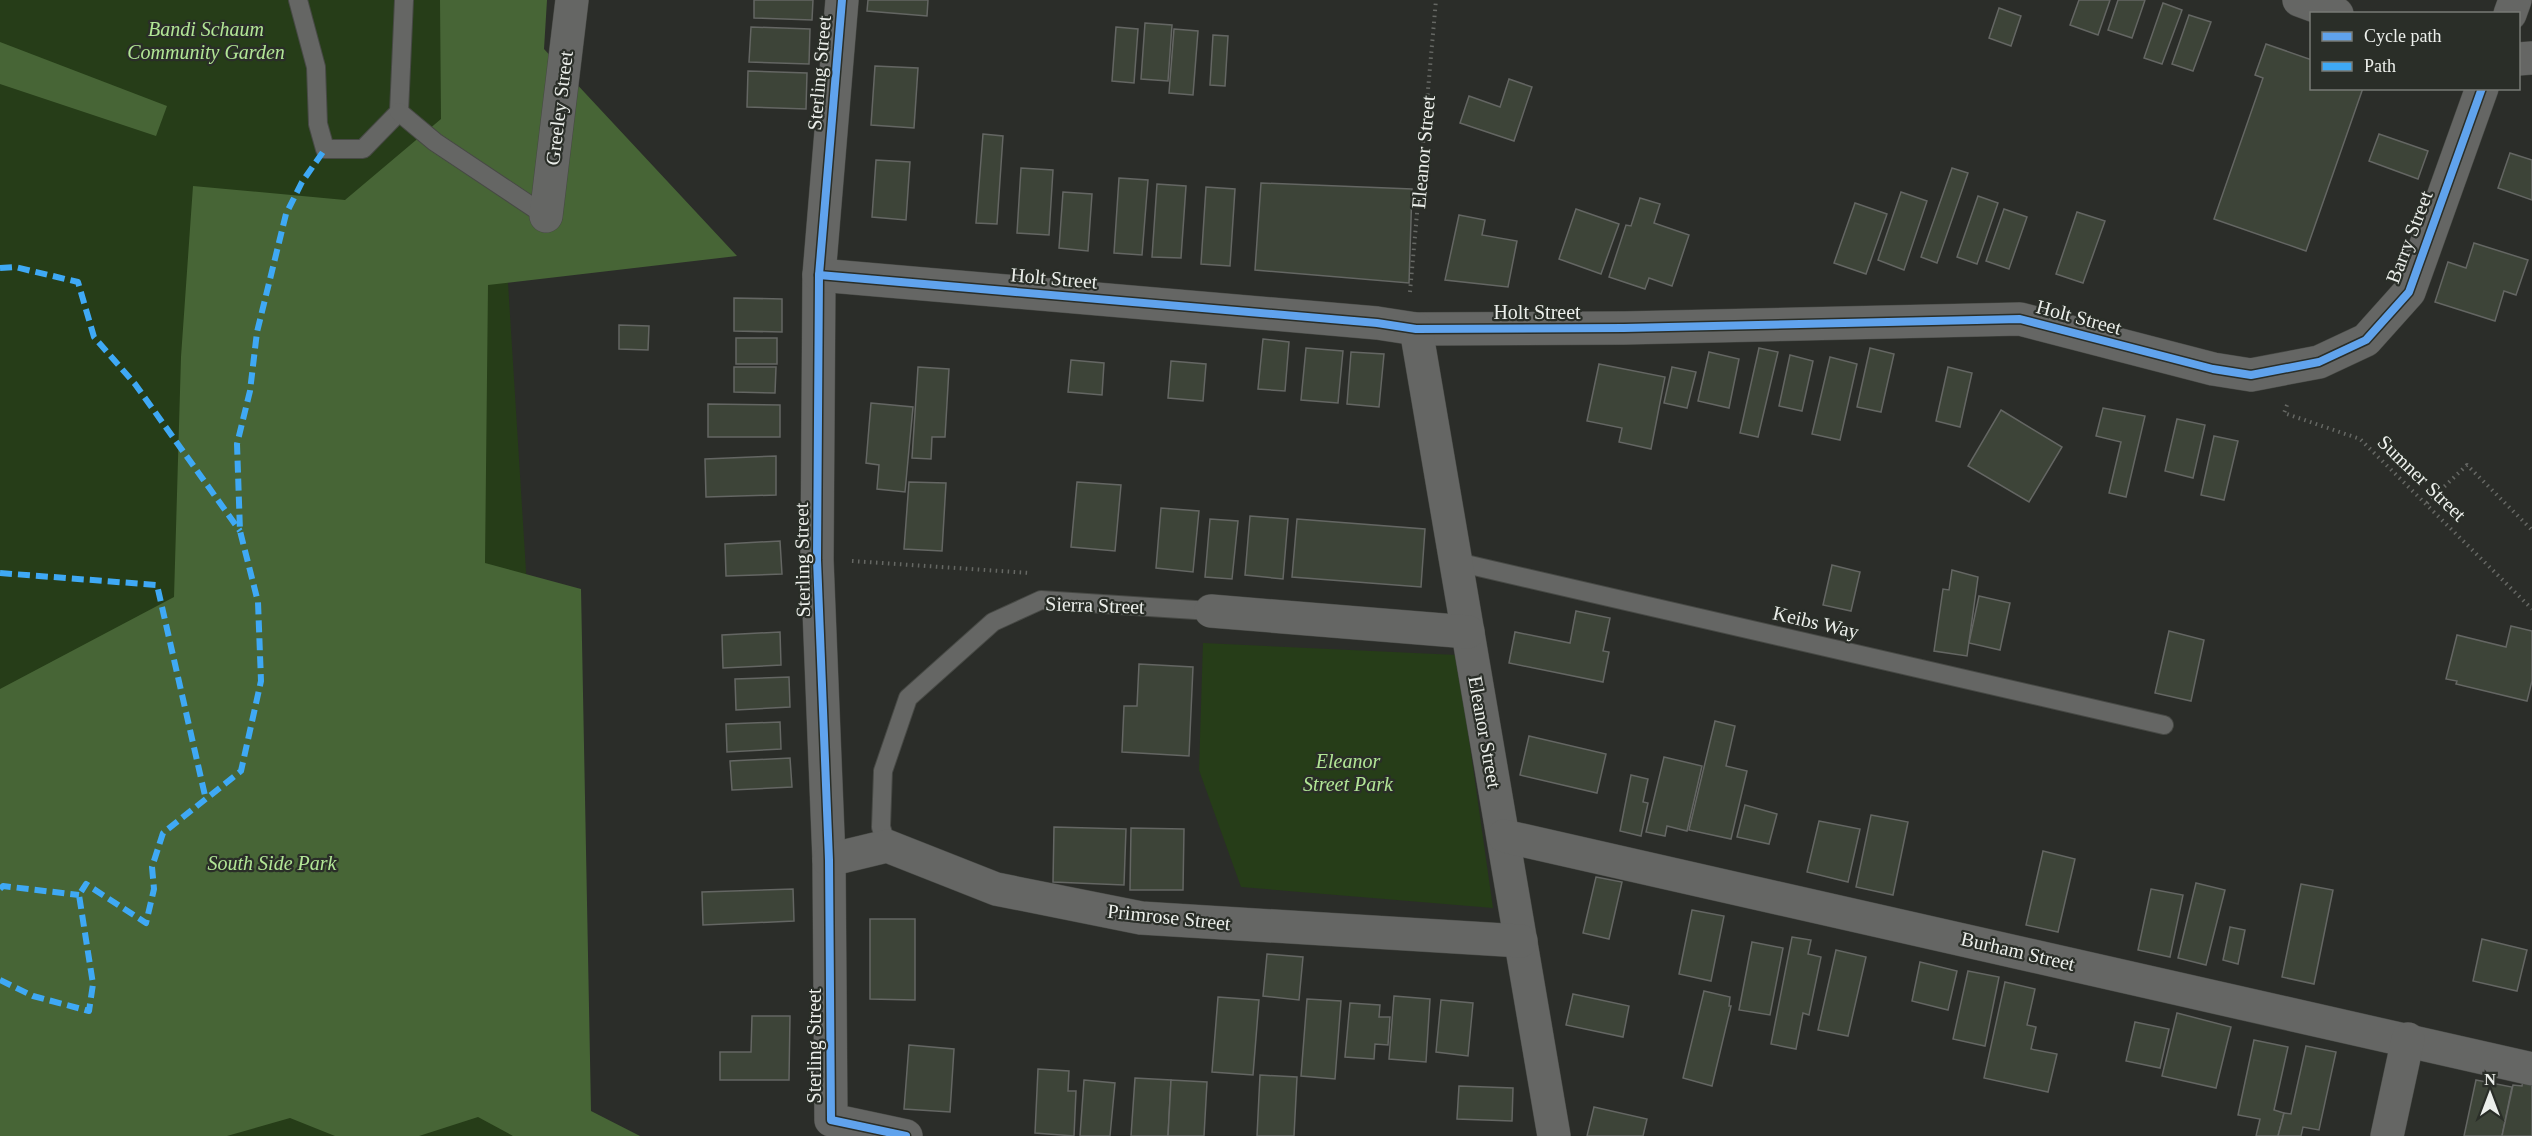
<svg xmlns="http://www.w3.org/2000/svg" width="2532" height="1136" font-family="'Times New Roman',serif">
  <rect width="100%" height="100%" fill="#2b2d29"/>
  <g fill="#263d18">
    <polygon points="0,0 531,0 504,219 561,1131 584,1136 0,1136"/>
    <polygon points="1203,643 1457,655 1493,908 1241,887 1199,770"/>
  </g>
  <g fill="#476536">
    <polygon points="440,0 547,0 544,49 737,256 488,285 485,563 581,589 591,1111 640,1136 513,1136 478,1117 419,1136 335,1136 290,1118 227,1136 0,1136 0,689 174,597 181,357 193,186 345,200 441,119"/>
    <polygon points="0,42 167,106 156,136 0,84"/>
  </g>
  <g fill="#3d4438" stroke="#646663" stroke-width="1.5">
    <polygon points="754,0 813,0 812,20 754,18"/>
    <polygon points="868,0 928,0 927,16 867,11"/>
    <polygon points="2079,0 2110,0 2098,35 2070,25"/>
    <polygon points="2118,0 2145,0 2132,38 2108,30"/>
    <polygon points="2163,3 2182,10 2162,64 2144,58"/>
    <polygon points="1999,8 2021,16 2011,46 1989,38"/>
    <polygon points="2189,15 2211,22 2193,71 2172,64"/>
    <polygon points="1145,23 1172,25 1168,81 1141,79"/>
    <polygon points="751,27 810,29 809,64 749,62"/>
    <polygon points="1116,27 1138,29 1134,83 1112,81"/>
    <polygon points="1174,29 1198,31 1193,95 1169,93"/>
    <polygon points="1213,35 1228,36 1225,86 1210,85"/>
    <polygon points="2266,44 2312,60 2312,88 2363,88 2306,251 2214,219 2263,78 2255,75"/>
    <polygon points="875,66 918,68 914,128 871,125"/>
    <polygon points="748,71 807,73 806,109 747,107"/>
    <polygon points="1509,79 1532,87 1514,141 1460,123 1469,96 1500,107"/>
    <polygon points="983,134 1003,136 997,224 976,223"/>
    <polygon points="2379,134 2428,151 2418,179 2369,161"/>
    <polygon points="2510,153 2532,160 2532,200 2498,188"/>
    <polygon points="876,160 910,162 906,220 872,217"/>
    <polygon points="1021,168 1053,170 1049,235 1017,233"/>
    <polygon points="1952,168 1968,173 1937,263 1921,257"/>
    <polygon points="1119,178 1148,180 1142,255 1114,253"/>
    <polygon points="1261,183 1412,189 1409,283 1255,270"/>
    <polygon points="1157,184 1186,186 1181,258 1152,257"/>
    <polygon points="1206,187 1235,189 1230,266 1201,264"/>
    <polygon points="1063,192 1092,194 1088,251 1059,248"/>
    <polygon points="1901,192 1927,201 1904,270 1878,260"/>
    <polygon points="1978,196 1998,203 1977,264 1957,257"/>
    <polygon points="1640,198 1660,204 1654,223 1689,235 1672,286 1649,278 1645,289 1609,277 1626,225 1631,226"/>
    <polygon points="1855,203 1887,214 1866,274 1834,263"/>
    <polygon points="1576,209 1619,224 1601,274 1559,259"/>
    <polygon points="2004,209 2027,217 2009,269 1986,261"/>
    <polygon points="2077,212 2105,221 2083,283 2056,274"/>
    <polygon points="1459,215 1485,220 1482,235 1517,241 1508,287 1445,280"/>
    <polygon points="2474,243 2528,260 2516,295 2504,291 2495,321 2435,302 2448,262 2466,268"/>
    <polygon points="734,298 782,299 782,332 734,331"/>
    <polygon points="619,325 649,326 648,350 619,349"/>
    <rect x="736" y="338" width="41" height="26"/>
    <polygon points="1263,339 1289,342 1285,391 1258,389"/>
    <polygon points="1306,348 1343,351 1338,403 1301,400"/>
    <polygon points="1759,348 1778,352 1758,437 1740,433"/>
    <polygon points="1870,348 1894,354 1881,412 1857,407"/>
    <polygon points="1351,352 1384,354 1379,407 1347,404"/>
    <polygon points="1709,352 1739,359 1729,408 1698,401"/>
    <polygon points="1790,355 1813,361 1802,411 1779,406"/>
    <polygon points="1830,357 1857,364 1840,440 1812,434"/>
    <polygon points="1071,360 1104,363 1102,395 1068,392"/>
    <polygon points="1171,361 1206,364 1203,401 1168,398"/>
    <polygon points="1599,364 1665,377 1651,449 1619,442 1622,428 1587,421"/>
    <polygon points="734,367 776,367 775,393 734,392"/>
    <polygon points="918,367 949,369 945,437 932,437 931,459 912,458"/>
    <polygon points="1672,367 1696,372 1687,408 1664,403"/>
    <polygon points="1948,367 1972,373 1960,427 1936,421"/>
    <polygon points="871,403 913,407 905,492 877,489 879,465 866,463"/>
    <polygon points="708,404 780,405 780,437 708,437"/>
    <polygon points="2103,408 2145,416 2126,497 2109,493 2121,442 2096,436"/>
    <polygon points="2001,410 2062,447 2029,502 1968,466"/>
    <polygon points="2177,419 2205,425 2193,478 2165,471"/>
    <polygon points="2214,436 2238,441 2224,500 2201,495"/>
    <polygon points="776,456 776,495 706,497 705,459"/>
    <polygon points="909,482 946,483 942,551 904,549"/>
    <polygon points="1077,482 1121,485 1115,551 1071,547"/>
    <polygon points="1161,508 1199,511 1193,572 1156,568"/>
    <polygon points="1250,516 1288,519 1283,579 1245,575"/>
    <polygon points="1210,519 1238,521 1232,579 1205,577"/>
    <polygon points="1297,519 1425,529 1421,587 1292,577"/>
    <polygon points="780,541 782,574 726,576 725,544"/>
    <polygon points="1832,565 1860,572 1851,611 1823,605"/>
    <polygon points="1952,570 1978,577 1967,656 1934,651 1943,589 1949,590"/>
    <polygon points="1979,596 2010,603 2000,650 1969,643"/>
    <polygon points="1576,611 1610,618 1603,651 1609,652 1603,682 1509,663 1515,632 1570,643"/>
    <polygon points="2511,626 2532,631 2532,681 2527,701 2456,684 2457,681 2446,679 2457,635 2506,647"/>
    <polygon points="2169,631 2204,640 2191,701 2155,693"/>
    <polygon points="780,632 781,665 723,668 722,635"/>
    <polygon points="1139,664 1193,667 1189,756 1122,752 1124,706 1137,706"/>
    <polygon points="789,677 790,707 736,710 735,679"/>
    <polygon points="1715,721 1735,726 1726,766 1747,771 1731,839 1689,830"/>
    <polygon points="780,722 781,749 727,752 726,724"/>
    <polygon points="1529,736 1606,754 1597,793 1520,775"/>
    <polygon points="1664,757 1702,766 1687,831 1667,826 1665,836 1646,832"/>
    <polygon points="790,758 792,787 732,790 730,761"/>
    <polygon points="1631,775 1648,779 1643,802 1648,803 1641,836 1620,831"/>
    <polygon points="1745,805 1777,814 1769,844 1737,837"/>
    <polygon points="1871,815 1908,822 1893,895 1856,887"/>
    <polygon points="1819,821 1860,829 1848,882 1807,872"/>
    <polygon points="1054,827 1126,829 1124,885 1053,882"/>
    <polygon points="1131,828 1184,829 1183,890 1130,890"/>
    <polygon points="2043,851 2075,859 2058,932 2026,925"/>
    <polygon points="1596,877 1622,882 1609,939 1583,933"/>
    <polygon points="2196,883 2225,890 2206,965 2178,958"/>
    <polygon points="2301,884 2333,890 2314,984 2282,977"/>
    <polygon points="793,889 794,921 703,925 702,892"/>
    <polygon points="2151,889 2183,895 2170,957 2138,950"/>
    <polygon points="1692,910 1724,916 1711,981 1679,974"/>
    <polygon points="870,919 915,919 915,1000 870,999"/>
    <polygon points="2230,927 2245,930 2238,964 2223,960"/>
    <polygon points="1792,937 1811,940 1808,954 1821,957 1809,1015 1803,1013 1796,1049 1771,1044"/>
    <polygon points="2482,939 2527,950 2517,991 2473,981"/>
    <polygon points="1752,942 1783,948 1770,1015 1739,1010"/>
    <polygon points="1836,950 1866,957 1848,1036 1818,1030"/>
    <polygon points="1267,954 1303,957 1299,1000 1263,996"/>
    <polygon points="1920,962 1957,971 1948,1010 1912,1001"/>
    <polygon points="1968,971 1999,977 1985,1046 1953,1039"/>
    <polygon points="2005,982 2035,989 2027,1025 2036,1027 2031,1049 2057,1054 2048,1092 1984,1078"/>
    <polygon points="1704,991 1730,997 1729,1006 1731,1006 1712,1086 1683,1078"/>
    <polygon points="1573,994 1629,1006 1623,1037 1566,1025"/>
    <polygon points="1394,996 1430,999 1426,1062 1389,1059"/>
    <polygon points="1218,997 1259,1000 1253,1075 1212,1072"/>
    <polygon points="1307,999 1341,1001 1335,1079 1301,1076"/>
    <polygon points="1441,1000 1473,1003 1468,1056 1436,1052"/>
    <polygon points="1350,1003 1380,1005 1379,1017 1390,1017 1388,1045 1375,1044 1374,1059 1345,1057"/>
    <polygon points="2177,1013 2231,1027 2216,1088 2162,1076"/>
    <polygon points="752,1016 790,1016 789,1080 720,1080 720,1052 751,1052"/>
    <polygon points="2135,1022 2169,1029 2160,1068 2126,1061"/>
    <polygon points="2254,1040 2288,1047 2274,1110 2284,1113 2278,1136 2256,1136 2260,1119 2238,1115"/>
    <polygon points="909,1045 954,1049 950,1112 904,1109"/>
    <polygon points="2306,1046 2336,1052 2319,1130 2303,1127 2301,1136 2278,1136 2284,1113 2291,1114"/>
    <polygon points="1038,1069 1069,1071 1068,1091 1076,1091 1074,1136 1035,1133"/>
    <polygon points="1260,1075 1297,1077 1294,1136 1257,1136"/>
    <polygon points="1135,1078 1171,1080 1168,1136 1131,1136"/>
    <polygon points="1084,1080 1115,1083 1110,1136 1080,1136"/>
    <polygon points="1171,1080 1207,1082 1204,1136 1168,1136"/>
    <polygon points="2476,1080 2512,1087 2502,1136 2464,1136"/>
    <polygon points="2523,1080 2532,1082 2532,1136 2502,1136 2513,1085 2522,1086"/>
    <polygon points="1459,1086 1513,1088 1512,1121 1457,1119"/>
    <polygon points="1594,1107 1647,1119 1643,1136 1587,1136"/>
  </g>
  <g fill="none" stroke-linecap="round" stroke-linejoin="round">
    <g stroke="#474945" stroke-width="20">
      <g id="service">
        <polyline points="298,0 316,67 318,124 325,149 363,149 399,112 404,0"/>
        <polyline points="399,112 435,142 546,216"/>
        <polyline points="1457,562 2164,725"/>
        <polyline points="887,846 881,827 883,771 908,698 993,622 1041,600 1211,611"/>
      </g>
    </g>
    <g stroke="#474945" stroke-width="34">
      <g id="minor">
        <polyline points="842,0 819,275 817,560 829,860 831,1120 906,1136"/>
        <polyline points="2518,59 2532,58"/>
        <polyline points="546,216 572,0"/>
        <polyline points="819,275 1377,323 1416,329 1624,328 2020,319 2213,369 2251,375 2319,362 2366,340 2409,292 2482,88"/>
        <polyline points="1416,329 1554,1136"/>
        <polyline points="1211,611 1468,632"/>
        <polyline points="1504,836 2532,1069"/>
        <polyline points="829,860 887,846 996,889 1141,918 1521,941"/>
        <polyline points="2387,1136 2408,1039"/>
      </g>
    </g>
    <g stroke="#474945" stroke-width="34">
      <g id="tertiary">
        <polyline points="2299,0 2337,14"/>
        <polyline points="2510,14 2515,0"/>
      </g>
    </g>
    <g stroke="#666864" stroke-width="4" stroke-dasharray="1.5 4.5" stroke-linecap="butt">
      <polyline points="1410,292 1436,0"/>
      <polyline points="2287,405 2284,413 2360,439 2532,609"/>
      <polyline points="2427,503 2467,465 2532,530"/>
      <polyline points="852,561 1030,573"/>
    </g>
    <use href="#service" stroke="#656664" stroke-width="18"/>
    <use href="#minor" stroke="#656664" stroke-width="33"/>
    <use href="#tertiary" stroke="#656664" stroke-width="33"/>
    <g stroke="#3fa9f5" stroke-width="6" stroke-dasharray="12 6" stroke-linecap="butt">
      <polyline points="0,268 15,267 78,282 94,337 135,384 240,531"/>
      <polyline points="0,573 157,585 206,800"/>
      <polyline points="0,889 3,886 79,895"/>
      <polyline points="0,980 33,996 89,1011 93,984 79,895 86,884 146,923 154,889 152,867 163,833 241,771 261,681 258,602 240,531 237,444 250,391 257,332 286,214 302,182 325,149"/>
    </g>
    <g stroke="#2a2e28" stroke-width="11">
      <g id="cycleway">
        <polyline points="842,0 819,275 817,560 829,860 831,1120 906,1136"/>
        <polyline points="819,275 1377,323 1416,329 1624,328 2020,319 2213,369 2251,375 2319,362 2366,340 2409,292 2482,88"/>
      </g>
    </g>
    <use href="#cycleway" stroke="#60a3ed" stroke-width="8"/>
  </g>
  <g text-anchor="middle" stroke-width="4.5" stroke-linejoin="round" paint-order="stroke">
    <g font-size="20" font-style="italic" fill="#b2e696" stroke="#2a2e28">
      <text x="206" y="36">Bandi Schaum<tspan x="206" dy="23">Community Garden</tspan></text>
      <text x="1348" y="768">Eleanor<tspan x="1348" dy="23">Street Park</tspan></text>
      <text x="272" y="870">South Side Park</text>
    </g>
    <g font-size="20" fill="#ecefeb" stroke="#2a2e28">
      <text transform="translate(819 73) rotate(-85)" y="7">Sterling Street</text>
      <text transform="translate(559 108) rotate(-83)" y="7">Greeley Street</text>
      <text transform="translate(1423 152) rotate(-85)" y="7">Eleanor Street</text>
      <text transform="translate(2409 237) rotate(-69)" y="7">Barry Street</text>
      <text transform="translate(1054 278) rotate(5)" y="7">Holt Street</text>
      <text x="1537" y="319">Holt Street</text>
      <text transform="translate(2079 317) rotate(15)" y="7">Holt Street</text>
      <text transform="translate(2422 478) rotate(44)" y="7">Sumner Street</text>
      <text transform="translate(802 560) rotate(-91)" y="7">Sterling Street</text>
      <text transform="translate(1095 605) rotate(2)" y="7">Sierra Street</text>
      <text transform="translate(1816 622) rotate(13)" y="7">Keibs Way</text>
      <text transform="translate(1485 732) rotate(80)" y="7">Eleanor Street</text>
      <text transform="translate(1169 917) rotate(6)" y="7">Primrose Street</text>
      <text transform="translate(2018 951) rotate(13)" y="7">Burham Street</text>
      <text transform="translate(814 1046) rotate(-90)" y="7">Sterling Street</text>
    </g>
  </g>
  <rect x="2310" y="12" width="210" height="78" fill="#2a2e28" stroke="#787b76" stroke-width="1.5"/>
  <rect x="2322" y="32" width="30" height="9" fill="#60a3ed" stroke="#787b76" stroke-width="1.5"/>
  <text x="2364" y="42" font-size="18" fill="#ecefeb">Cycle path</text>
  <rect x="2322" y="62" width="30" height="9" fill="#3fa9f5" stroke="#787b76" stroke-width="1.5"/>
  <text x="2364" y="72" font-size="18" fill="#ecefeb">Path</text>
  <g transform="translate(2490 1094)" stroke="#2a2e28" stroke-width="4.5" paint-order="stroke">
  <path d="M0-4.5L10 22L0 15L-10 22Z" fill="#ecefeb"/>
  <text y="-9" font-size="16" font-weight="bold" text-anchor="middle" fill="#ecefeb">N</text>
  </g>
</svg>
